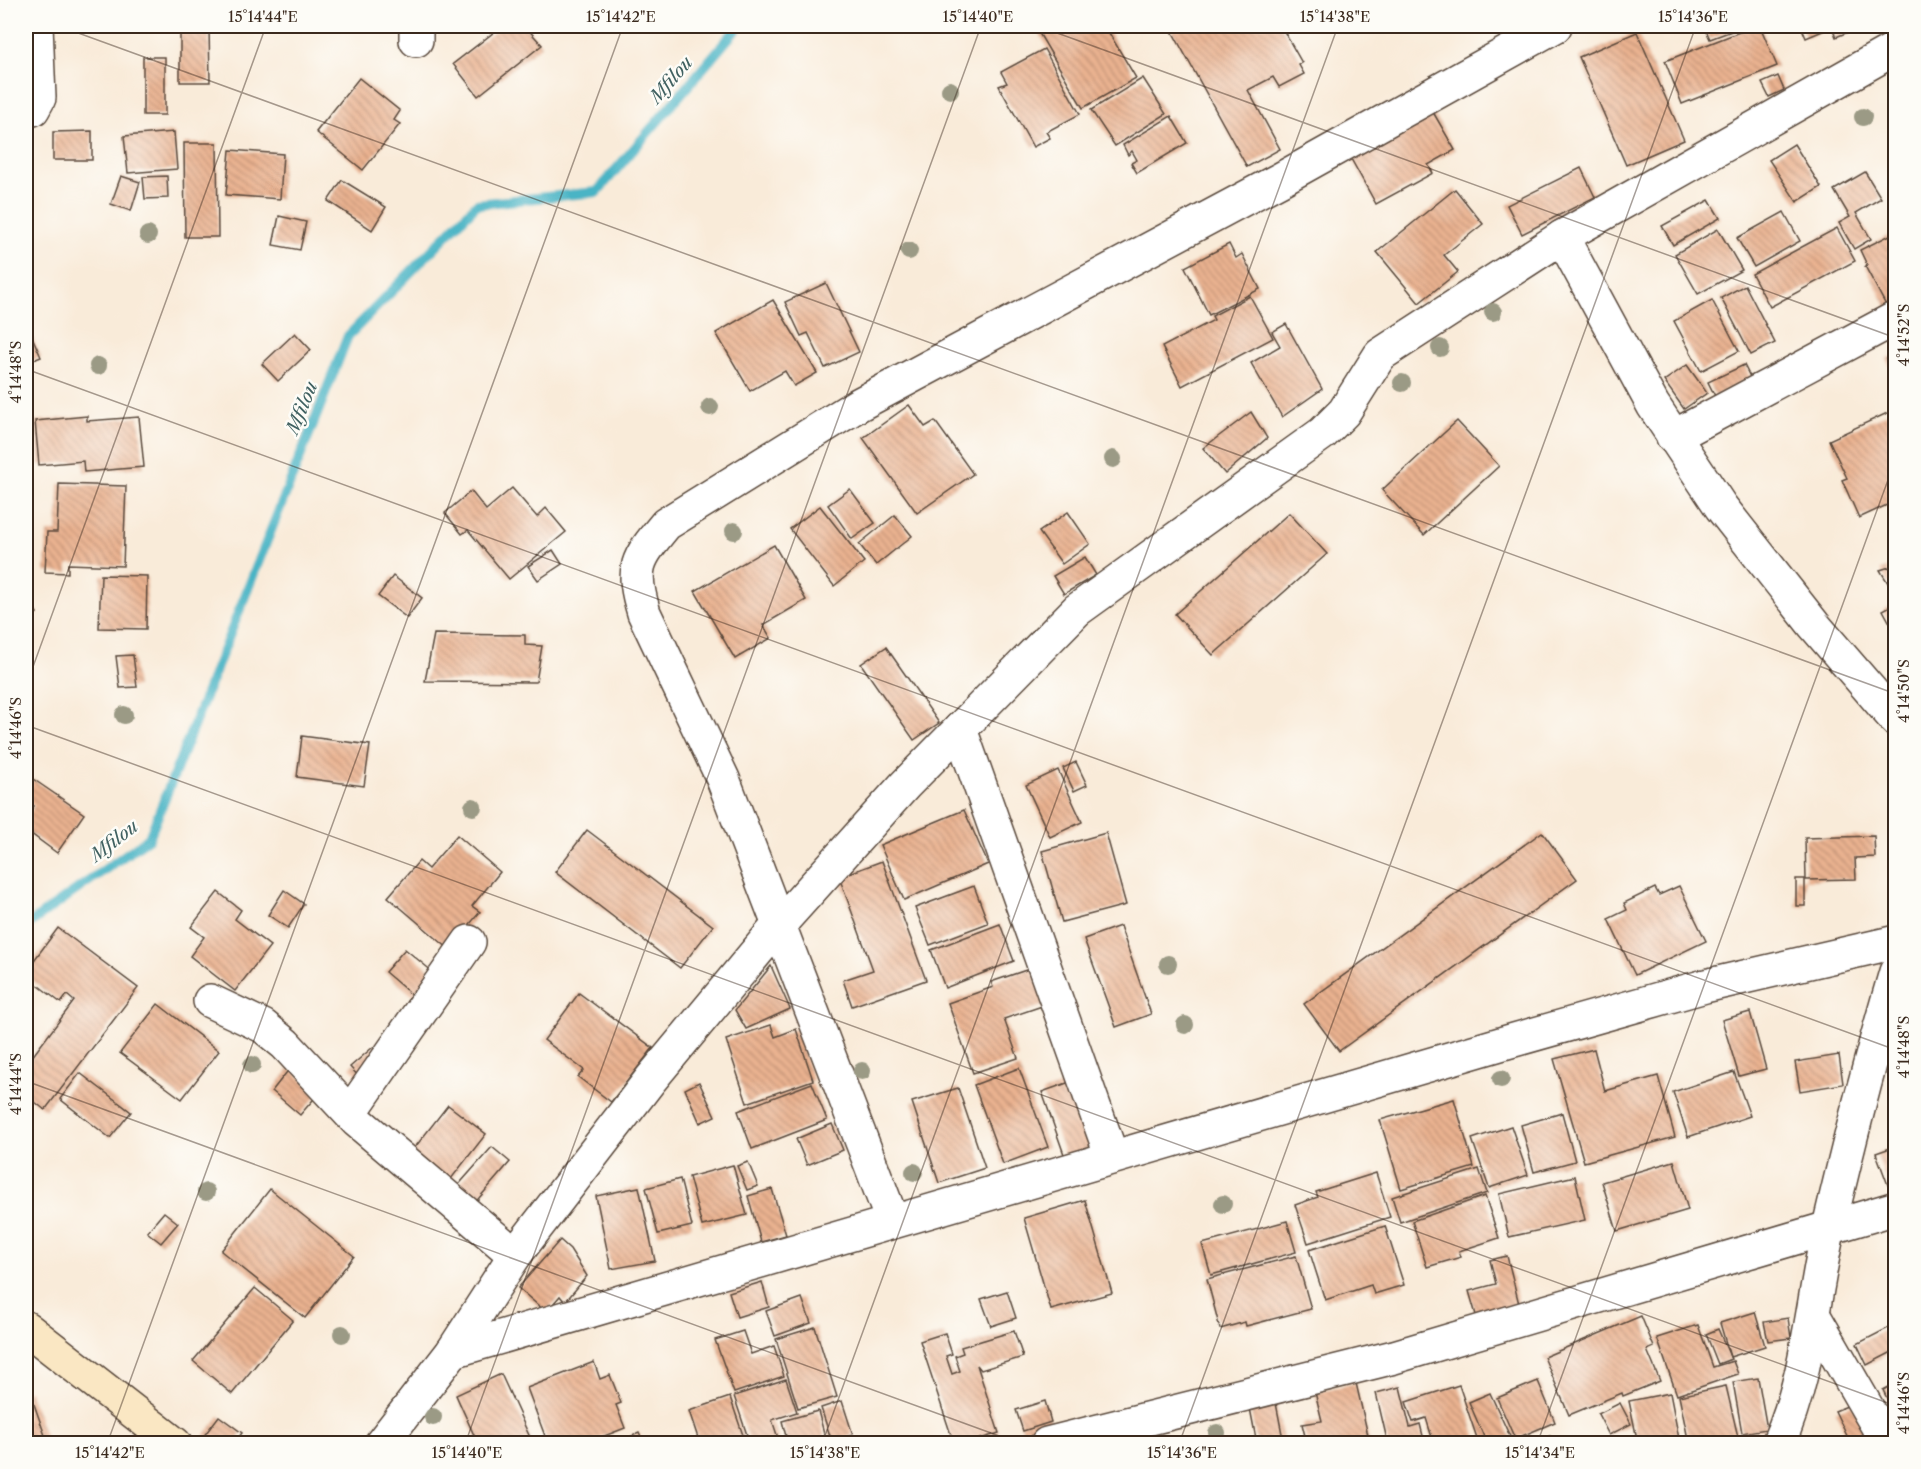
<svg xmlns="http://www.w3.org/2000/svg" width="1921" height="1469" font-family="'Libre Caslon Text',serif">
  <defs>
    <pattern id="building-back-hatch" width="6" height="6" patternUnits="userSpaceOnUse" patternTransform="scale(1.5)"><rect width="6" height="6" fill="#eab290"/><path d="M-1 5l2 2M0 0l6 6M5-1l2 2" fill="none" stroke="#bf9175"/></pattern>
  </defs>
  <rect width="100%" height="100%" fill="#fdfcf7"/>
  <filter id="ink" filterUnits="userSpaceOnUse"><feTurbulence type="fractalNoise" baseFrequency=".0167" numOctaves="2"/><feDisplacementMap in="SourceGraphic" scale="12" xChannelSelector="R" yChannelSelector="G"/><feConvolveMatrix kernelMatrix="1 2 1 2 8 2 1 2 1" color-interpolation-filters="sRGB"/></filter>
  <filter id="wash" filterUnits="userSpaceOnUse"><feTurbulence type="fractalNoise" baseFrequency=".008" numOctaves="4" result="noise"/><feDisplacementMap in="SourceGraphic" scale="24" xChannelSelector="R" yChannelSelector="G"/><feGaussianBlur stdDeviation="1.35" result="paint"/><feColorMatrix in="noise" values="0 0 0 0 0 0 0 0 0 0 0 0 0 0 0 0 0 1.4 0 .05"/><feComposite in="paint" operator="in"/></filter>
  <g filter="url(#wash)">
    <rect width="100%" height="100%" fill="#f9ebd9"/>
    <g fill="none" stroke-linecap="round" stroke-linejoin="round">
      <polyline stroke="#48b4c5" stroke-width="10" points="26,926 149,838 348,336 477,204 597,192 739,26"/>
    </g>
    <g id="blocks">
      <g fill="url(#building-back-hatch)">
        <polygon points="180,26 209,26 210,82 180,82"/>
        <polygon points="502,26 525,26 542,45 478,96 453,64"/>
        <polygon points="1040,26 1105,26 1136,78 1083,108 1036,28"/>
        <polygon points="1173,26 1281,26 1302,63 1299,65 1304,74 1279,87 1273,77 1248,90 1280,149 1247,167 1172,31 1175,29"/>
        <polygon points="1704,26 1745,26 1710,39"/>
        <polygon points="1755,26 1760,26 1777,66 1682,104 1665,61"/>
        <polygon points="1801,26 1863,26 1836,37 1832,27 1806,38"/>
        <polygon points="1885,26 1896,26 1896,30 1889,33"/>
        <polygon points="1637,32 1684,140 1626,165 1579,57"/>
        <polygon points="1044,49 1080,114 1046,132 1050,138 1033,147 999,86 1007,83 1001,72"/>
        <rect x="143" y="57" width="22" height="58"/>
        <polygon points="1778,76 1784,90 1769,97 1762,83"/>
        <polygon points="359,78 400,111 394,120 400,124 363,170 316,132"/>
        <polygon points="1143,78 1166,114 1115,146 1091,110"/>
        <polygon points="1433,112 1455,150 1428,165 1433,173 1376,204 1350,157"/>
        <polygon points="1171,116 1187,143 1137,173 1131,163 1137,160 1132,151 1128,155 1123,145"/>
        <polygon points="92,131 92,160 53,160 53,132"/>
        <polygon points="174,132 177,169 128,173 124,136"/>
        <polygon points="184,143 217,143 218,237 185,237"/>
        <polygon points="1794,144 1821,187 1797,202 1769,160"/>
        <polygon points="230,150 283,154 280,199 226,195"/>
        <polygon points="1581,168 1595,197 1522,234 1507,205"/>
        <polygon points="1865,172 1881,198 1856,213 1871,239 1854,249 1839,223 1850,217 1834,190"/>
        <polygon points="121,176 140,182 131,211 111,204"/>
        <polygon points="167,176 168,198 145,199 143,177"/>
        <polygon points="342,180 386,207 372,230 328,201"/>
        <polygon points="1455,189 1483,224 1444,255 1458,272 1419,303 1377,252"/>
        <polygon points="1709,200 1720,218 1673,245 1662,226"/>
        <polygon points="1784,212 1800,241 1754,267 1737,238"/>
        <polygon points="279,216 306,222 300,250 273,245"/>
        <polygon points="1837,228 1855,261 1770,307 1752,274"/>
        <polygon points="1718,229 1742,270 1698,294 1675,254"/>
        <polygon points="1896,232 1896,305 1888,309 1865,266 1867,265 1860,250"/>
        <polygon points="1229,244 1236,258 1242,254 1260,289 1209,315 1185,267"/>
        <polygon points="826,283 859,352 825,368 808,333 801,336 785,302"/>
        <polygon points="1745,285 1775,343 1751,355 1721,298"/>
        <polygon points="1250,296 1273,338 1182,386 1162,347 1214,320 1212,316"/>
        <polygon points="773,300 817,373 794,386 785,371 750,391 716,333"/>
        <polygon points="1712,300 1739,351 1701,371 1674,321"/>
        <polygon points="26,323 41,357 26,363"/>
        <polygon points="1286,324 1322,389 1282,417 1251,363 1280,346 1272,332"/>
        <polygon points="295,333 311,350 278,381 262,364"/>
        <polygon points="1896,354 1896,377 1886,359"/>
        <polygon points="1687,365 1707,393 1684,409 1664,381"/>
        <polygon points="1744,365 1751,379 1715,396 1708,382"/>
        <polygon points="909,405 925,427 935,421 973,474 917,513 863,438"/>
        <polygon points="1896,409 1896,519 1889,504 1859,518 1842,480 1847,478 1829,440"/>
        <polygon points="1251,412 1267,438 1225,474 1203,448"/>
        <polygon points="87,416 87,421 139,417 144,467 84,472 83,461 39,465 35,421"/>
        <polygon points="1457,421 1499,466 1424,535 1382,490"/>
        <polygon points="59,484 126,486 123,566 68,564 68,573 45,572 47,532 57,532"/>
        <polygon points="512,488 537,517 546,508 566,532 509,579 468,530 462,534 445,513 471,491 486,510"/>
        <polygon points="850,489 875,523 852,539 828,505"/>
        <polygon points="820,506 864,562 834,586 790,529"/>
        <polygon points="1068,512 1090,544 1062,564 1039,532"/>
        <polygon points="1289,513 1327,554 1213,655 1175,614"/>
        <polygon points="895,515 912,536 876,565 859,544"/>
        <polygon points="774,545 806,600 763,625 771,638 735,659 695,591"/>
        <polygon points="553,550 562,564 538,580 528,566"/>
        <polygon points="1085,557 1096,575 1064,594 1053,576"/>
        <polygon points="1896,565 1896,596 1880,570"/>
        <polygon points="101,575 147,576 146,629 99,628"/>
        <polygon points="393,576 422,598 407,618 378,596"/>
        <polygon points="26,597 37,613 26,621"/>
        <polygon points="1896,603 1896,634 1883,610"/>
        <polygon points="434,634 525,635 525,645 542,646 536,682 425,681"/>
        <polygon points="886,647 939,723 914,740 861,664"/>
        <polygon points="133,655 137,687 120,688 116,656"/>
        <polygon points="302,736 370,745 364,786 297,777"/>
        <polygon points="1076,762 1087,785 1074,791 1063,768"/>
        <polygon points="1058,770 1082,822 1050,837 1026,785"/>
        <polygon points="33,779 84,814 57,853 26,830 26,818 34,806 26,801 26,790"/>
        <polygon points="964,810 988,864 904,900 880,845"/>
        <polygon points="587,830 713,926 680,968 555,872"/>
        <polygon points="1542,832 1577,879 1339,1051 1304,1004"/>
        <polygon points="1106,833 1126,905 1062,922 1042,851"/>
        <polygon points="457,835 500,872 472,906 480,912 449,949 388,897 419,861 428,869"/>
        <polygon points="1874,836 1875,857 1855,858 1856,879 1806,880 1805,838"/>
        <polygon points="882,861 926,980 852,1006 843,980 873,970 839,877"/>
        <rect x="1796" y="879" width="9" height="27"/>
        <polygon points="974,886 988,923 930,945 915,908"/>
        <polygon points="1679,886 1706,941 1635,975 1608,919 1627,910 1624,903 1655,888 1659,895"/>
        <polygon points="284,890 304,904 288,928 268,915"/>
        <polygon points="218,892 241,910 235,919 270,946 235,991 190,956 204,937 191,927"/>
        <polygon points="1000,924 1014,961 945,988 931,950"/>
        <polygon points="1120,926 1151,1014 1116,1027 1084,939"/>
        <polygon points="58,928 138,988 45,1110 26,1095 26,1065 74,1001 67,995 61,1003 26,976 26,971"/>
        <polygon points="405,949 433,972 413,996 385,972"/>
        <polygon points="771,966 790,1009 746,1029 735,1010"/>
        <polygon points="1032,968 1045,1005 1004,1019 1018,1058 973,1073 948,1003 993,987 991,982"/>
        <polygon points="579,993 653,1048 611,1102 578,1077 584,1070 544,1040"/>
        <polygon points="158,1004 219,1051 182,1099 120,1053"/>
        <polygon points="1750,1012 1766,1069 1739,1076 1722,1020"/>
        <polygon points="771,1025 775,1037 796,1029 813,1080 747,1103 726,1040"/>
        <polygon points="373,1047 383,1060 361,1079 350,1067"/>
        <polygon points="1594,1049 1605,1091 1658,1076 1675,1137 1584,1162 1554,1059"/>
        <polygon points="1839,1055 1843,1084 1800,1091 1795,1062"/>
        <polygon points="290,1068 319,1093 300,1115 272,1091"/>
        <polygon points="1019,1068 1048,1147 1003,1164 974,1085"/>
        <polygon points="1734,1072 1750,1116 1688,1137 1673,1092"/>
        <polygon points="80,1073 131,1112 110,1138 60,1099"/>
        <polygon points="699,1082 715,1116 700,1123 685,1089"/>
        <polygon points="1070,1082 1094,1150 1066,1160 1042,1092"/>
        <polygon points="812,1083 827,1120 752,1149 738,1111"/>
        <polygon points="958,1088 985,1168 939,1183 912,1102"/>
        <polygon points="1454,1099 1474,1167 1401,1189 1380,1120"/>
        <polygon points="448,1105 486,1134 447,1184 409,1155"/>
        <polygon points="1562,1113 1575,1161 1534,1172 1521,1125"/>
        <polygon points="832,1124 843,1150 807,1165 796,1139"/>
        <polygon points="1511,1126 1528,1175 1489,1188 1472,1139"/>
        <polygon points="1896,1146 1896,1182 1888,1185 1876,1153"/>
        <polygon points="492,1147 510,1162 473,1205 454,1190"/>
        <polygon points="1674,1161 1688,1210 1617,1231 1602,1182"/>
        <polygon points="748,1162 758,1186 747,1190 737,1166"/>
        <polygon points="733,1165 747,1215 702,1226 689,1177"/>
        <polygon points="1479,1169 1487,1193 1400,1222 1392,1197"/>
        <polygon points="1376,1173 1390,1217 1308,1243 1295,1205 1318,1197 1316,1192"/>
        <polygon points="1575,1176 1585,1220 1509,1237 1499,1194"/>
        <polygon points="680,1179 692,1226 658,1234 646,1188"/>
        <polygon points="639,1187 655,1261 611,1269 596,1196"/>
        <polygon points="270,1189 354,1256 305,1318 221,1251"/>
        <polygon points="772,1189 786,1235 761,1242 748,1196"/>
        <polygon points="1485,1196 1499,1238 1459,1251 1461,1257 1427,1267 1412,1221"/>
        <polygon points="1085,1200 1112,1293 1051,1310 1024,1218"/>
        <polygon points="164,1212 178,1223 161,1243 147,1232"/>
        <polygon points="1287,1221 1296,1252 1211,1275 1202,1244"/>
        <polygon points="1385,1226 1404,1285 1374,1294 1371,1285 1325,1300 1309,1250"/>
        <polygon points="560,1240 570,1249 587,1276 565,1302 560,1296 546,1312 518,1288"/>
        <polygon points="1296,1256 1311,1309 1246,1326 1245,1322 1220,1329 1207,1279"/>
        <polygon points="1507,1256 1519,1304 1476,1315 1469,1291 1496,1284 1490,1260"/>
        <polygon points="762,1282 769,1307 737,1317 729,1292"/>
        <polygon points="255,1288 293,1320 232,1394 193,1361"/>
        <polygon points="1007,1291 1016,1318 991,1326 981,1299"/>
        <polygon points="802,1298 811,1323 775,1336 766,1311"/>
        <polygon points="1755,1312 1765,1346 1730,1357 1720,1323"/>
        <polygon points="1641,1316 1654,1347 1647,1350 1660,1381 1623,1396 1622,1393 1569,1415 1544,1357"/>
        <polygon points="1788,1318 1791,1338 1768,1341 1764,1322"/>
        <polygon points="1896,1324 1896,1350 1867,1365 1857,1344"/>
        <polygon points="1698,1325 1713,1367 1733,1361 1738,1374 1677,1395 1657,1338"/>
        <polygon points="815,1327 837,1397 798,1408 776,1339"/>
        <polygon points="1718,1329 1731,1359 1718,1364 1706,1334"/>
        <polygon points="743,1331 751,1354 774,1346 784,1376 734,1393 715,1340"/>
        <polygon points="1014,1331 1023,1357 981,1370 977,1365 999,1433 965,1444 954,1444 920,1341 945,1333 952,1354 946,1356 952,1374 960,1371 955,1356 963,1353 961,1347"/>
        <polygon points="594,1362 600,1379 610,1375 621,1403 616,1405 625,1428 584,1444 548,1444 527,1388"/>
        <polygon points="501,1374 533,1444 478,1444 456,1395"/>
        <polygon points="1758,1378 1767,1429 1742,1433 1733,1382"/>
        <polygon points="786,1379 797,1412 772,1420 780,1444 750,1444 734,1396"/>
        <polygon points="1538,1381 1555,1422 1515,1439 1497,1398"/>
        <polygon points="1356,1383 1370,1444 1307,1444 1302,1424 1322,1421 1315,1392"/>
        <polygon points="1896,1383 1896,1432 1886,1414 1893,1411 1883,1390"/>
        <polygon points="1459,1385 1479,1444 1434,1444 1426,1418 1413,1422 1406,1402"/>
        <polygon points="1726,1386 1738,1437 1710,1444 1689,1444 1679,1396"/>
        <polygon points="1400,1387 1410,1427 1420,1424 1425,1444 1388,1444 1376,1393"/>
        <polygon points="29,1390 48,1444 26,1444 26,1392"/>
        <polygon points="1490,1393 1512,1441 1506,1444 1487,1444 1469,1402"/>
        <polygon points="1670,1393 1680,1444 1638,1444 1629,1401"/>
        <polygon points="730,1397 746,1444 700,1444 689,1411"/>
        <polygon points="1275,1398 1284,1444 1257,1444 1249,1403"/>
        <polygon points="842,1401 853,1435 832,1442 821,1408"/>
        <polygon points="1045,1401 1051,1422 1023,1431 1016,1410"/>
        <polygon points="1620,1403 1631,1424 1609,1435 1598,1414"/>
        <polygon points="1852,1404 1872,1444 1851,1444 1835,1411"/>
        <polygon points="818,1411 827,1444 788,1444 782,1421"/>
        <polygon points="219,1416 242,1433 234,1444 203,1444 200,1441"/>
        <polygon points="639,1433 644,1444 622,1444 621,1441"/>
        <polygon points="1550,1436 1553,1443 1532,1443"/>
      </g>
    </g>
  </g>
  <g filter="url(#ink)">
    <use href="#blocks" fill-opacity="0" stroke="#58473a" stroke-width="1.5"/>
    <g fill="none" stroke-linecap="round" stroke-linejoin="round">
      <g stroke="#58473a" stroke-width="36">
        <g id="minor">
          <polyline points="416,40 416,26"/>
          <polyline points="26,111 33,109 39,98 36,26"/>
          <polyline points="1562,237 1653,405 1721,507 1814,625 1896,720"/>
          <polyline points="1673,437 1896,318"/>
          <polyline points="960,729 1112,1157"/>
          <polyline points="210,1001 263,1026 285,1044 357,1121 515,1255"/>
          <polyline points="350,1113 469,942"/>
          <path d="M892 1220 723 779 644 613C630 567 637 559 666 524L858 405 1281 179 1555 26"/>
          <polyline points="1814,1316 1888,1444"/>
          <polyline points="453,1351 1507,1042 1705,986 1896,942"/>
          <polyline points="381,1444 453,1351 515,1255 651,1079 778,926 905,785 1077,610 1323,433 1344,412 1380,355 1562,237 1896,48"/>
          <polyline points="1047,1444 1394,1357 1896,1208"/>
          <path d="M1778 1444C1809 1376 1812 1299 1829 1227 1849 1142 1871 1056 1896 972"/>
        </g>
      </g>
      <g stroke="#58473a" stroke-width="36">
        <polyline id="secondary" points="26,1328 175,1444"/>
      </g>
      <use href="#minor" stroke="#fff" stroke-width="33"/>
      <use href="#secondary" stroke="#fae7c3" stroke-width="33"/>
    </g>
    <g fill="#9b9a85">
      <circle cx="950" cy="90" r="9"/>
      <circle cx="1863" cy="117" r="9"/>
      <circle cx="148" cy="235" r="9"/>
      <circle cx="909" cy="251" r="9"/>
      <circle cx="1493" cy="312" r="9"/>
      <circle cx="1440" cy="348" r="9"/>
      <circle cx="98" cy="366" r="9"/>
      <circle cx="1402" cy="383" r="9"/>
      <circle cx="710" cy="407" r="9"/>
      <circle cx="1113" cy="459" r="9"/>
      <circle cx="734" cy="531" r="9"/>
      <circle cx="124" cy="715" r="9"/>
      <circle cx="473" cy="807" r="9"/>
      <circle cx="1168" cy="964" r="9"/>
      <circle cx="1185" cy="1025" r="9"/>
      <circle cx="252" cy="1065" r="9"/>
      <circle cx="862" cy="1071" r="9"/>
      <circle cx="1501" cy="1079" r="9"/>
      <circle cx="914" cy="1172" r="9"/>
      <circle cx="206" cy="1192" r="9"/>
      <circle cx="1223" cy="1204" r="9"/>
      <circle cx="342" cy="1334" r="9"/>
      <circle cx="433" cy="1417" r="9"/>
      <circle cx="1217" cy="1433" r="9"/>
    </g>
  </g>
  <path fill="none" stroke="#3b2a1e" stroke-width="1.5" stroke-opacity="0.45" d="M59 26 1896 694M1038 26 1896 338M26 369 1896 1050M26 686 266 26M26 725 1896 1406M26 1081 1021 1444M26 1437 43 1444M107 1444 623 26M465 1444 981 26M822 1444 1338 26M1179 1444 1696 26M1537 1444 1896 458M1894 1444 1896 1440"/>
  <g text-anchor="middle" stroke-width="5" stroke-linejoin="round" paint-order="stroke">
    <g font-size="18" font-style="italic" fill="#406161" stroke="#fdfcf7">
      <text transform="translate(671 80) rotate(-49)" y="6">Mfilou</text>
      <text transform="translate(302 408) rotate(-68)" y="6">Mfilou</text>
      <text transform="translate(114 841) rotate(-38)" y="6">Mfilou</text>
    </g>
  </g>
  <rect width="1921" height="1469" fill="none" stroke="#fdfcf7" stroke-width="66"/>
  <rect x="33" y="33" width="1855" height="1403" fill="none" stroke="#3b2a1e" stroke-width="2"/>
  <g font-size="15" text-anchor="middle" fill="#3b2a1e">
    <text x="263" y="22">15°14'44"E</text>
    <text x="621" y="22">15°14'42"E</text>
    <text x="978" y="22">15°14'40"E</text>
    <text x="1335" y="22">15°14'38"E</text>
    <text x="1693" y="22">15°14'36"E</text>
    <text transform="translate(1904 335) rotate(-90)" y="5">4°14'52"S</text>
    <text transform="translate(16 372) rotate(-90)" y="5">4°14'48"S</text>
    <text transform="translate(1904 691) rotate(-90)" y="5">4°14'50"S</text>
    <text transform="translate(16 728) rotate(-90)" y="5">4°14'46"S</text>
    <text transform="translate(1904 1047) rotate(-90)" y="5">4°14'48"S</text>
    <text transform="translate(16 1084) rotate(-90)" y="5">4°14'44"S</text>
    <text transform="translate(1904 1403) rotate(-90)" y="5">4°14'46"S</text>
    <text x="110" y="1458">15°14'42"E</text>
    <text x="467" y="1458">15°14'40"E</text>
    <text x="825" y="1458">15°14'38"E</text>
    <text x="1182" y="1458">15°14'36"E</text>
    <text x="1540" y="1458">15°14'34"E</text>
  </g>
</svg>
